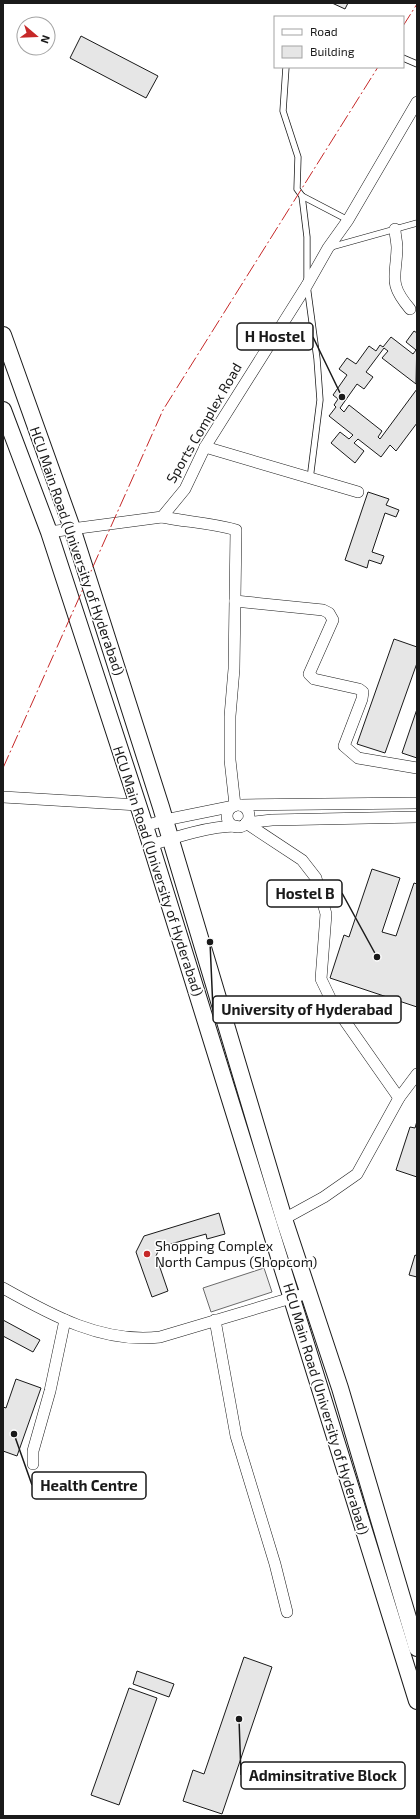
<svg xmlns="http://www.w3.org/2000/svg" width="420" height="1819" font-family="'Exo 2',sans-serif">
  <rect width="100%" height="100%" fill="#fff"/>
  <polygon fill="#ededed" stroke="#6a6a6a" points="264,1268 272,1292 211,1312 203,1288"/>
  <g fill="#e6e6e6" stroke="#1a1a1a">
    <polygon points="332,3 348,3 345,9"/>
    <polygon points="81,36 158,76 146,98 70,58"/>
    <polygon points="414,331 417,333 416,384 382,358 388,351 384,348 366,372 373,377 364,389 357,384 340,408 344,412 349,405 382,431 378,437 380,439 417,389 417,423 396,451 390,445 381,457 358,439 354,443 364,451 355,463 331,443 340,432 349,439 353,435 329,416 336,407 334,405 338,399 333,395 347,375 339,369 347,358 356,364 369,346 376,351 380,345 383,347 391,337 413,354 416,350 406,342"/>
    <polygon points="368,492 389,499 386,505 399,510 396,517 385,513 372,552 384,556 381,564 369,560 367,568 345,560"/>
    <polygon points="394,639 417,647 417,663 385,753 357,744"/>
    <polygon points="417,709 417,758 402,753"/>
    <polygon points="372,869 400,878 382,932 396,936 414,883 417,884 417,1007 330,978 344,935 349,937"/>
    <polygon points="417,1121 417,1177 396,1170 410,1127 415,1128"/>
    <polygon points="219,1213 225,1234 207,1239 206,1234 160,1247 156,1256 168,1291 152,1297 136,1252 144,1236"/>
    <polygon points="415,1255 417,1256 417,1277 409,1275"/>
    <polygon points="3,1320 40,1340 33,1352 3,1336"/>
    <polygon points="16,1379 41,1388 17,1456 3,1451 3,1407 6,1408"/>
    <polygon points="244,1657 272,1667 222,1814 183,1801 193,1770 204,1774"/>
    <polygon points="137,1671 174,1684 169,1697 133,1684"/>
    <polygon points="129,1688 157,1698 119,1805 91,1795"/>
  </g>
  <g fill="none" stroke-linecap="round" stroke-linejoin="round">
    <g stroke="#1a1a1a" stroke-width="7">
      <g id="lane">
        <polyline points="403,58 417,64"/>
        <polyline points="286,67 283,111 298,157 297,189 302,196 348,220"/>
        <polyline points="302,196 307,237 307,285 317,359 320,400 310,479"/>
        <polyline points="331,247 417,223"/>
      </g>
    </g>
    <g stroke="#1a1a1a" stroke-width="12">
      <g id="street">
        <path d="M395 229C395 235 397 242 397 248 396 278 388 283 410 309"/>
        <polyline points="205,447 358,492"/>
        <path d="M162 517C187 522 212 523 236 530L234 669 230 716V760L235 805"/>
        <polyline points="49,532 162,517 185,489 205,447 307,285 328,248 348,220 417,102"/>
        <polyline points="235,601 323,610 329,613 333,620 309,674 314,679 359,689 363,692 362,699 344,746 358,758 417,768"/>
        <polyline points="3,797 138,805"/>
        <polyline points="241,805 417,803"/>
        <circle cx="238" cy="816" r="11"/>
        <polyline points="246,823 302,860 316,878 326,914 321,979 333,1004 399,1098"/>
        <polyline points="246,823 272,820 417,817"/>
        <polyline points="145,826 165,820 234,806"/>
        <path d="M151 845C176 837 210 826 236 826"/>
        <polyline points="284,1219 324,1197 357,1174 399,1098 417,1074"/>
        <path d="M3 1288C51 1315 103 1344 160 1337L308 1293"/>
        <polyline points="215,1320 236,1436 275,1564 287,1612"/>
        <polyline points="33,1464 33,1451 50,1391 65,1320"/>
      </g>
    </g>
    <g stroke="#1a1a1a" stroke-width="18">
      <g id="secondary">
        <polyline points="3,335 72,528 161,807 284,1219 340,1388 417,1648"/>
        <polyline points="3,410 49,532 145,826 417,1701"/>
      </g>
    </g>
    <use href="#lane" stroke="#fff" stroke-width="5.5"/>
    <use href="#street" stroke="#fff" stroke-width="11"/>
    <use href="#secondary" stroke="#fff" stroke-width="16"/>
    <g stroke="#c62828" stroke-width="1" stroke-dasharray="14 3 2 3" stroke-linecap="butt">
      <polyline points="403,26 417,4"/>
      <polyline points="3,768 163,410 378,67"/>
    </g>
  </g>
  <circle fill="#c62828" stroke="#fff" stroke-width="1.5" cx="147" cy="1254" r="4"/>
  <g text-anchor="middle" stroke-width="3" stroke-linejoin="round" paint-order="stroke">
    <g font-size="14" fill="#1a1a1a" stroke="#fff">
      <text transform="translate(204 423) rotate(-60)" y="5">Sports Complex Road</text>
      <text transform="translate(77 551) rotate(71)" y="5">HCU Main Road (University of Hyderabad)</text>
      <text transform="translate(158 871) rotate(72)" y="5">HCU Main Road (University of Hyderabad)</text>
      <text transform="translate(326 1409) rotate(73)" y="5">HCU Main Road (University of Hyderabad)</text>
    </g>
    <g font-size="14" fill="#1a1a1a" stroke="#fff" text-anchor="start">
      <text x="155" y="1251">Shopping Complex<tspan x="155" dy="16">North Campus (Shopcom)</tspan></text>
    </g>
  </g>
  <path fill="none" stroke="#1a1a1a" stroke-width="1.5" d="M342 397L313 337M377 957L342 893M210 942L213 1010M14 1434L32 1485M239 1719L241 1775"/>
  <g fill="#1a1a1a" stroke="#fff" stroke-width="1.5">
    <circle cx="342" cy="397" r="4"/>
    <circle cx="377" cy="957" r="4"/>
    <circle cx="210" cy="942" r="4"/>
    <circle cx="14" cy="1434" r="4"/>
    <circle cx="239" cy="1719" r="4"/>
  </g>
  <g fill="#fff" stroke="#1a1a1a" stroke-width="1.5">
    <rect x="237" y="323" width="76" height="27" rx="4"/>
    <rect x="267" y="880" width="75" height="27" rx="4"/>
    <rect x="213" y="996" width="188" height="27" rx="4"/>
    <rect x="32" y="1472" width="114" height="27" rx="4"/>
    <rect x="241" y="1762" width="164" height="27" rx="4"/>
  </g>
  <g font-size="15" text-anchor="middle" font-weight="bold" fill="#1a1a1a">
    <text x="275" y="342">H Hostel</text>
    <text x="305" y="899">Hostel B</text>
    <text x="307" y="1015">University of Hyderabad</text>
    <text x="89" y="1491">Health Centre</text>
    <text x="323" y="1781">Adminsitrative Block</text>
  </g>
  <rect width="420" height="1819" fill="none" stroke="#1a1a1a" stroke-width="8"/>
  <rect x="274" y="16" width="130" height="52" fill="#ffffff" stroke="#a3a3a3"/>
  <rect x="282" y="29" width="20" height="6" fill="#ffffff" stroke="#a3a3a3"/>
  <text x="310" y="36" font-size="12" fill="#1a1a1a">Road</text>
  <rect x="282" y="46" width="20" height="12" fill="#e6e6e6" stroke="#a3a3a3"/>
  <text x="310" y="56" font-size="12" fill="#1a1a1a">Building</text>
  <g transform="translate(36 36) rotate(109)"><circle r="19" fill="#ffffff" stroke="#a3a3a3"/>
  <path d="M0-3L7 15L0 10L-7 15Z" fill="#c62828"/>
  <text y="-6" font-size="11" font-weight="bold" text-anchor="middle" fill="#1a1a1a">N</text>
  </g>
</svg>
